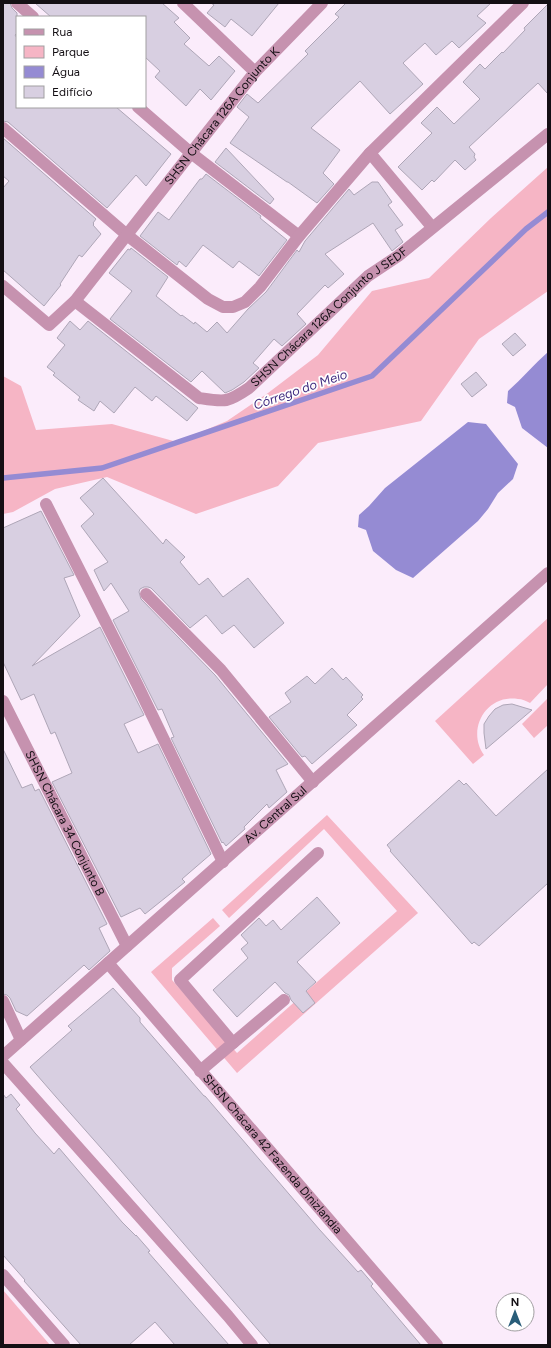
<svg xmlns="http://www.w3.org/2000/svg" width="551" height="1348" font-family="Figtree,sans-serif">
  <rect width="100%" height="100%" fill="#fbecfb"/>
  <g fill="#f6b5c5">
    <polygon points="548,167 548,291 479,339 421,421 318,443 278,486 196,514 107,477 55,489 13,512 3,514 3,376 21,386 36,430 112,424 177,442 227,421 268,393 318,355 372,291 429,278 491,218"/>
    <path d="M548 618V684L530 703C526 701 522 699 518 699 486 694 466 730 484 755L473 764 435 721Z"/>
    <polygon points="548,698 548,725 534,738 522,724"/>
    <polygon points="327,815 418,913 237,1073 151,972 213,918 220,926 172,968 172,980 237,1053 397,911 324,829 229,918 222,910"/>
    <polygon points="3,1290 50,1345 3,1345"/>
  </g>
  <g fill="#958bd3">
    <path d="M548 352V448L522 428 515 407 507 403 508 391C522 379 534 364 548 352Z"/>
    <polygon points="468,422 486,424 518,464 513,479 498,493 488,509 478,521 413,578 396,570 373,551 366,530 358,527 359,515 369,506 385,488"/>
  </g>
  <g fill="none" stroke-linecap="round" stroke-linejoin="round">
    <polyline stroke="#958bd3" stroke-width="5.5" points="3,478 102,468 372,376 526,229 548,212"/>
  </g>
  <g fill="#d8cfe1" stroke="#aea6b7">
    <polygon points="3,3 10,3 12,8 17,13 17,33 15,35 17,38 17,107 116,107 171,154 146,186 136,175 107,208 8,122 3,121"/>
    <polygon points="35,3 162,3 179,18 174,22 190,38 184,44 209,66 219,56 235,71 211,100 200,89 186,106 155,77 160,71 145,57 145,17 51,17"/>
    <polygon points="211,3 279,3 252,36 231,19 225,27 207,13 214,5"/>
    <polygon points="346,3 491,3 477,16 486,23 459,48 452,41 436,55 425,43 403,63 423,84 390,114 360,81 311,128 340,150 323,173 334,184 317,203 288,182 287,182 230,143 249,117 237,107 247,94 258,103 308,54 305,51 339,17 335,14"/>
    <polygon points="548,4 548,94 538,83 469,147 475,154 474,157 476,160 465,170 455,160 434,182 432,180 422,190 398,167 432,133 421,123 437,107 454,124 480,99 463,82 480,64 485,69 502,52 503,53 525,30 524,28"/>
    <polygon points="3,138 96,219 93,223 94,224 93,225 101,234 82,257 79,255 60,284 61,285 44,306 3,270 3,188 9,181 3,176"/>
    <polygon points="226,148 274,199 270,204 215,162"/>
    <polygon points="206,174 261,216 260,218 287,240 259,276 239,261 233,268 203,245 186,267 179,261 177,265 140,236 158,212 169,220 200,179 202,179"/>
    <polygon points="372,182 378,182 392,202 388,205 403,225 395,230 403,242 392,251 373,223 325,254 344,274 328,288 325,285 297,314 306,324 282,346 274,339 253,363 259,368 244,382 232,390 225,393 202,371 191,382 110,319 132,291 109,273 128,249 130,250 131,248 168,277 156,296 181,316 182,315 194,324 195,322 207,332 217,322 227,333 248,309 266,292 297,250 299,252 305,241 349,189 354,195"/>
    <polygon points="70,321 80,330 88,321 198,408 187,421 156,396 152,401 135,387 114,413 100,401 94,411 78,400 80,397 53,375 55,373 47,367 65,345 57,338"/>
    <polygon points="515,333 526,345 513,356 502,344"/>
    <polygon points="476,372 487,385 472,397 461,384"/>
    <polygon points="103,478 163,544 166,539 185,557 180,562 199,585 208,578 223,597 248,578 284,623 254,648 234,625 222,634 206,615 190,628 151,588 148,587 144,587 140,589 139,592 141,599 215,675 288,764 276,770 287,792 269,808 267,804 244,827 245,829 226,846 223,842 222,843 171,738 174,737 162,709 158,710 113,620 129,611 111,583 104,591 94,570 108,562 81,526 94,514 80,498"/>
    <polygon points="41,511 74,575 64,578 80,616 32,666 100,627 144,715 124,724 138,753 158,744 211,854 182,879 185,882 145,914 140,908 121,917 52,782 72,773 55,732 51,734 34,694 21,700 3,662 3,528"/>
    <polygon points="332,668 343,680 346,677 363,695 361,697 363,699 347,715 357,725 312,764 305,756 302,757 269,717 291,702 285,693 307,676 315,684"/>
    <polygon points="512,704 532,710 486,749 484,733 484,724 489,716 495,709 503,705"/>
    <polygon points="3,749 22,788 32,784 35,791 39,789 107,924 99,928 110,951 89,970 84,965 27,1016 16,1011 10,998 7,995 3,994"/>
    <polygon points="548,769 548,883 479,946 474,942 472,944 458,928 390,851 391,850 387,845 459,780 464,785 466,783 496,816"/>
    <polygon points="317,897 340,923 297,962 316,982 306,991 315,1003 303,1013 291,1000 289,995 285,993 275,982 237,1017 213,990 248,958 241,949 248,943 241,935 259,918 266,926 273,920 281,930"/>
    <polygon points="113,988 140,1018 140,1022 179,1067 204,1096 205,1096 319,1229 358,1272 361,1270 373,1284 371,1286 421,1345 271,1345 109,1157 56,1097 30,1067 72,1030 68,1026"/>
    <polygon points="3,1094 6,1098 11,1094 20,1105 16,1109 35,1133 54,1154 59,1148 122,1222 136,1236 136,1235 150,1251 148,1252 229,1345 175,1345 155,1322 129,1345 81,1345 24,1281 25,1280 3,1255"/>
  </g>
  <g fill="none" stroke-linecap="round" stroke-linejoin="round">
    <g stroke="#c692af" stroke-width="12">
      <polyline points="17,3 33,17"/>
      <polyline points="183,3 255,72"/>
      <polyline points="138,107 191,153 299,236"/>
      <polyline points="3,128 127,235 208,299 223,307 233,307 245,302 260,287 299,236 370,153 523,3"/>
      <polyline points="370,153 432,227"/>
      <path id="s1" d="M3 286 49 325 75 301 191 153 255 72 322 3"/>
      <path id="s2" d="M75 301 199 398C225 402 227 403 249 388L368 276 398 256 548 134"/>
      <polyline points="46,504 137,684 223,862"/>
      <polyline points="146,594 221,670 313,782"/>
      <path id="s3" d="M3 701 127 946"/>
      <path id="s4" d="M108 963 437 1345"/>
      <polyline points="3,1001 21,1040"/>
      <polyline points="233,1043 284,1000"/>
      <path id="s5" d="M3 1056 548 573"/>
      <polyline points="3,1063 228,1316 252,1345"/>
      <polyline points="200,1071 233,1043 180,980 318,853"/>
      <polyline points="3,1275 64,1345"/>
    </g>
  </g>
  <g text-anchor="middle" stroke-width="3.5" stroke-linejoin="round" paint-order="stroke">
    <g font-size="12" fill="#140f14" stroke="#fff">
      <text dy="4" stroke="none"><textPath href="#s1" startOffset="332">SHSN Chácara 126A Conjunto K</textPath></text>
      <text dy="4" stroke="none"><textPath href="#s2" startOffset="318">SHSN Chácara 126A Conjunto J SEDF</textPath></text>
      <text dy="4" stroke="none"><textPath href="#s5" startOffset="364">Av. Central Sul</textPath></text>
      <text dy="4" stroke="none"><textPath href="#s3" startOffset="137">SHSN Chácara 34 Conjunto B</textPath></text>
      <text dy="4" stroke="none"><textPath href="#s4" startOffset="252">SHSN Chácara 42 Fazenda Dinizlandia</textPath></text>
    </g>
    <g font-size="13" font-style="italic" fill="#422d81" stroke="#fff">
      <text transform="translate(300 389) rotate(-19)" y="5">Córrego do Meio</text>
    </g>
  </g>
  <rect width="551" height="1348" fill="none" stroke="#140f14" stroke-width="8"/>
  <rect x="16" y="16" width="130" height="92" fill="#ffffff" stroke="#a19fa1"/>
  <rect x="24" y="29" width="20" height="6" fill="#c692af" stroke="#a19fa1"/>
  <text x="52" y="36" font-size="12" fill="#140f14">Rua</text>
  <rect x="24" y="46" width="20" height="12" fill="#f6b5c5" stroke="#a19fa1"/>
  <text x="52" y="56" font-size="12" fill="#140f14">Parque</text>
  <rect x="24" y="66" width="20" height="12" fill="#958bd3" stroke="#a19fa1"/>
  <text x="52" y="76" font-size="12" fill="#140f14">Água</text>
  <rect x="24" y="86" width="20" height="12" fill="#d8cfe1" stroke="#a19fa1"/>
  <text x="52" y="96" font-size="12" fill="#140f14">Edifício</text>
  <g transform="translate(515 1312)"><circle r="19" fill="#ffffff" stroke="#a19fa1"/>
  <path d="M0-3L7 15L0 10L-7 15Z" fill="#295d79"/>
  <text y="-6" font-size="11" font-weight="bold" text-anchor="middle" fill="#140f14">N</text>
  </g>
</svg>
